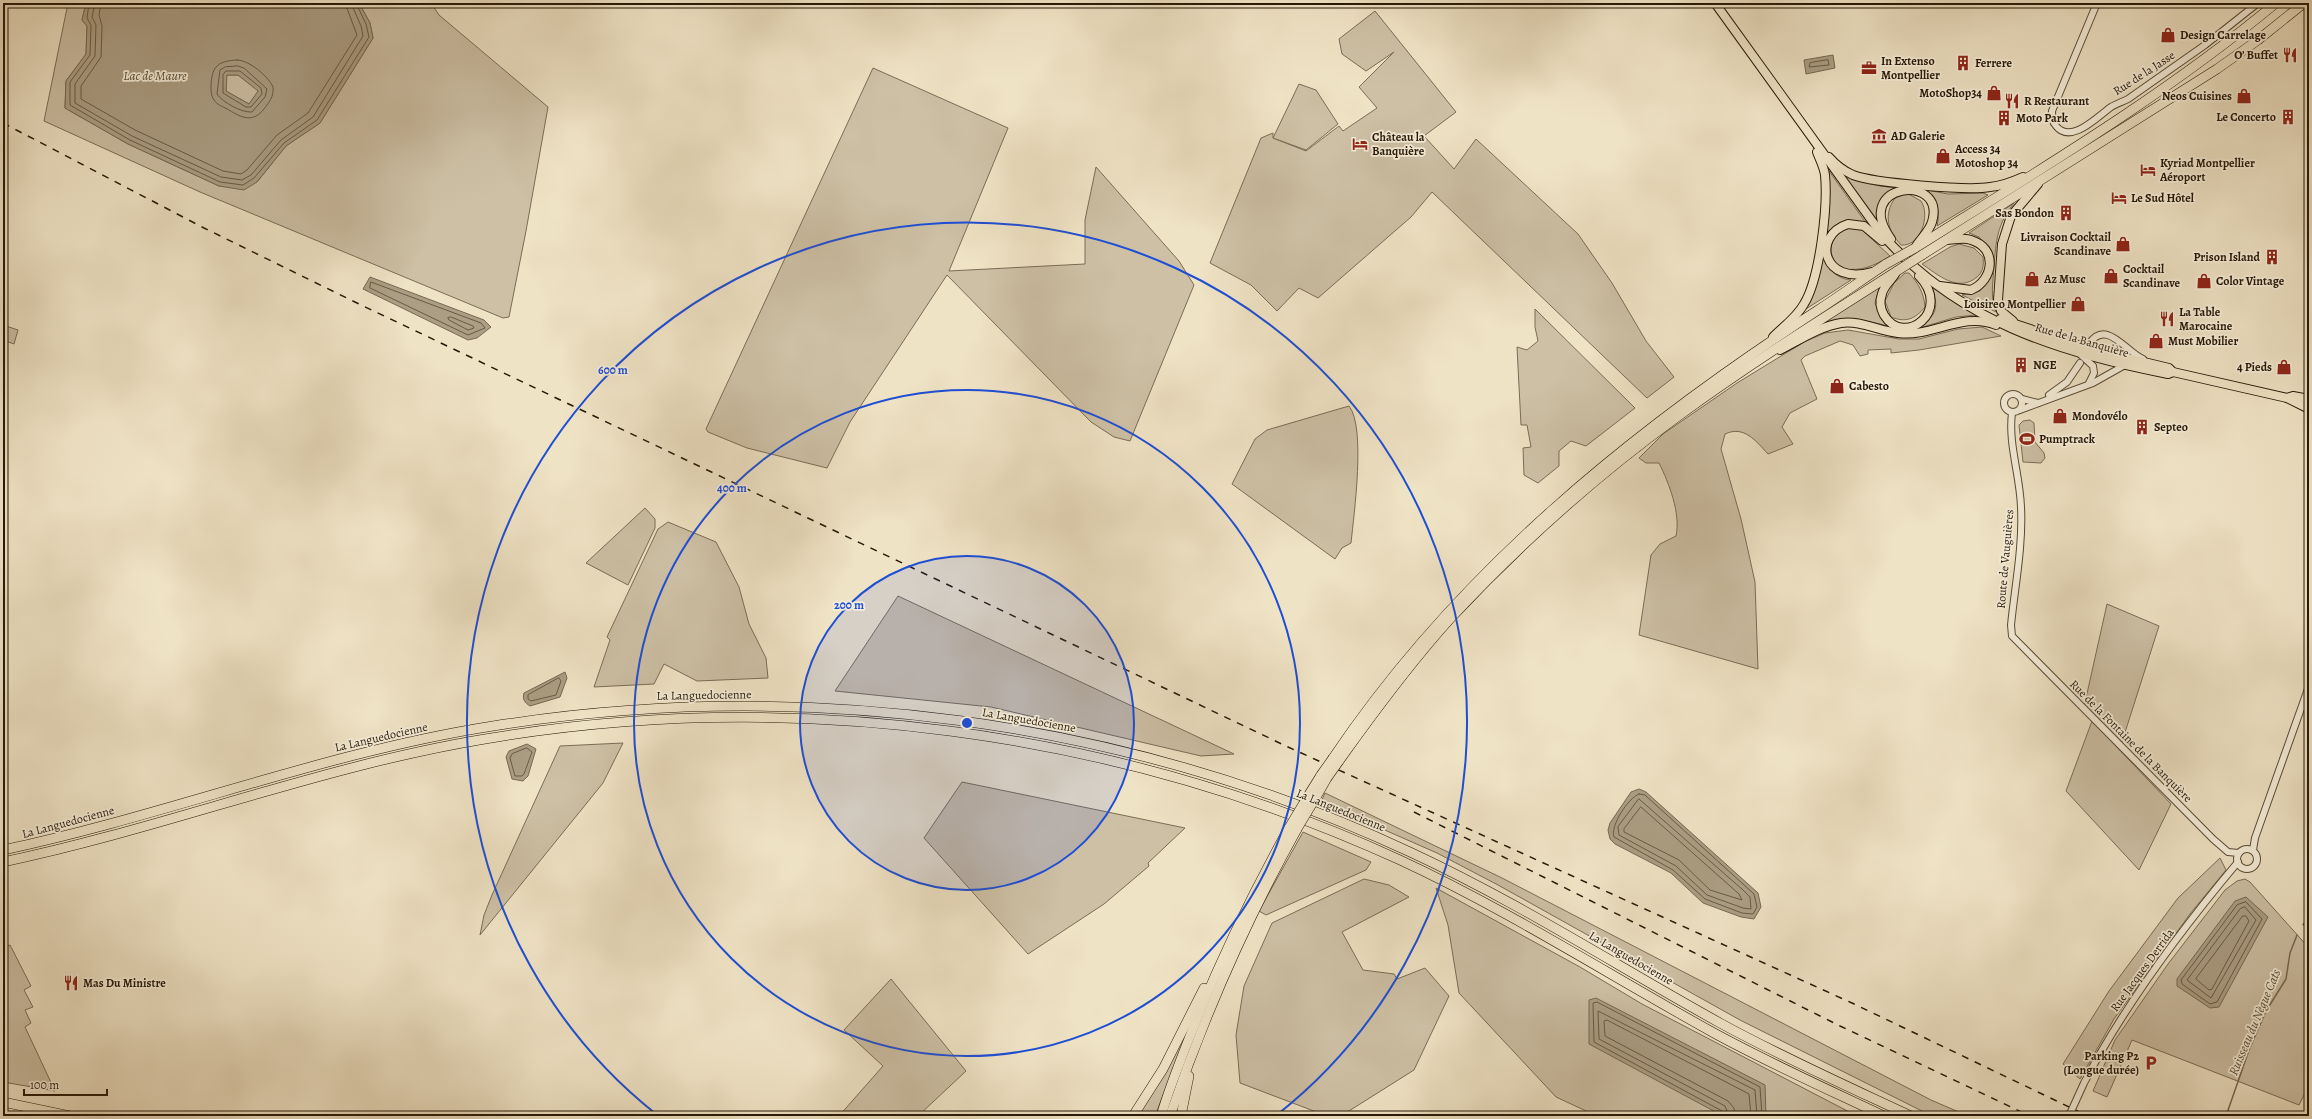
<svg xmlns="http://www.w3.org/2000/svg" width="2312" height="1119" font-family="Alegreya,serif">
  <rect width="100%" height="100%" fill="#efe3c5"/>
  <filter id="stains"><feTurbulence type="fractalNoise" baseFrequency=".005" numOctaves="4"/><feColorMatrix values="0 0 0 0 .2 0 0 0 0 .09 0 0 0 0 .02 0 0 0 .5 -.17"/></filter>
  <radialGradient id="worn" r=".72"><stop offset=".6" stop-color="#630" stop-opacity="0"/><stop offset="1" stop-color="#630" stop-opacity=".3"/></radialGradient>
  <g fill="#cdc0a5" stroke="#7a6c56">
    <polygon points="68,3 86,3 82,20 87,26 86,54 66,81 65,108 128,144 219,186 257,182 286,146 320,123 373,38 370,23 359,3 431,3 439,15 548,107 526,231 509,317 503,318 200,192 44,121"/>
    <polygon points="1375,11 1456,112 1424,136 1454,169 1476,139 1578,234 1612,283 1646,341 1674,377 1647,398 1432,192 1411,217 1318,298 1299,288 1277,311 1251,285 1210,263 1261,138 1273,133 1273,138 1306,151 1339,126 1343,131 1377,108 1359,87 1394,52 1366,71 1342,54 1339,39"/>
    <polygon points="873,68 1008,128 949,271 1085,264 1085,220 1096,167 1179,261 1194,285 1130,441 1114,437 1091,422 947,275 850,422 827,468 747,448 708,432 706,429"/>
    <polygon points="226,75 238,75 259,91 249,104 226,91"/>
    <polygon points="1299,84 1316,90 1338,124 1306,150 1273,138"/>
    <path d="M1838 170C1856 178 1877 190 1898 186 1880 197 1876 202 1878 223Z"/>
    <path d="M1829 171 1866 223C1814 208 1812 277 1851 280L1806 309 1812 294Z"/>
    <path d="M1922 189 1948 194 1983 193 1988 195 1937 226C1941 209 1935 199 1922 189Z"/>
    <path d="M1907 193 1921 201C1931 216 1920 247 1901 245 1888 231 1883 215 1895 198Z"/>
    <path d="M2014 203C1997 225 1996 240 1994 267 1993 283 1990 296 1996 312L1962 295 1980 291 1992 274V252L1979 237 1969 233Z"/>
    <path d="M1847 228H1860L1890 256C1872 267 1863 271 1841 269 1826 255 1828 237 1847 228Z"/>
    <path d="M1959 244 1974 248 1983 257C1984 265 1983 272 1977 277 1958 293 1938 275 1922 264L1950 247Z"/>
    <path d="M1905 273H1909C1918 283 1924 293 1925 307 1915 319 1906 323 1891 317L1885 301 1894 283Z"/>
    <path d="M1880 286 1875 303 1882 320 1892 327C1868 321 1846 316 1822 323Z"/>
    <path d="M1931 286 1976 315 1956 317 1913 330C1935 318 1941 310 1931 286Z"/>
    <polygon points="1535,309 1635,408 1586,446 1571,441 1559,451 1559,466 1538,483 1524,475 1523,448 1531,447 1527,425 1521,425 1517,347 1527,350 1538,341 1535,327"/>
    <polygon points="3,325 18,330 14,344 3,340"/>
    <path d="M1982 327 2001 336 1919 350 1891 353V349L1868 350V354L1860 356 1853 345 1840 341 1805 356 1801 360 1817 399 1790 413 1782 427 1793 444 1768 454C1756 441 1744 425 1725 434L1721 449 1741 519 1755 582 1758 669 1639 635 1651 555 1660 544 1676 536C1681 514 1669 483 1659 463H1646L1639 458 1663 434 1737 383 1804 342 1825 333 1848 330 1899 339H1919L1958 329Z"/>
    <path d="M1349 406C1366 427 1354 514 1351 543L1342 548 1335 559 1232 484 1255 439 1267 430Z"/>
    <polygon points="2030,420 2034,423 2035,442 2044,453 2045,458 2041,463 2023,462 2019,425 2023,421"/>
    <polygon points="645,508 655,519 655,528 628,585 586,563"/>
    <polygon points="668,522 716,542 739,587 749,624 766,658 768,678 697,681 664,664 654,684 594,687 610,640 607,637 658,529"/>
    <polygon points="898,596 1234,754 1201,756 991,707 835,691"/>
    <polygon points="2107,604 2159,626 2121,745 2084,707"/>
    <polygon points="2092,721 2171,804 2139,870 2066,791"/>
    <polygon points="623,743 603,783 480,935 484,915 492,895 560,746"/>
    <polygon points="962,782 1185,828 1148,863 1149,866 1104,904 1028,954 924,838"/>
    <polygon points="1325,793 1502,878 1931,1100 1968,1116 1932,1116 1740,1020 1498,885 1437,853 1321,802"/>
    <polygon points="1303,832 1371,862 1366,870 1266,915 1259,911"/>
    <polygon points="2220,858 2226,870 2190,914 2114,1019 2080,1079 2063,1064 2109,991 2178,898"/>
    <polygon points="1364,879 1389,885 1409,897 1342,932 1363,970 1394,974 1397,979 1425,968 1449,996 1414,1070 1341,1116 1327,1116 1240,1083 1236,1035 1244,986 1272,923"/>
    <polygon points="2245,879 2250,882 2309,948 2309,1085 2299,1105 2132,1040 2107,1097 2093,1091 2115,1040 2168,964 2225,890 2237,881"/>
    <polygon points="1436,888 1580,967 1642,1004 1857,1116 1597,1116 1556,1097 1459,993 1448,925"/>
    <polygon points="10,945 31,986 24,990 33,1007 25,1010 31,1023 25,1027 55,1091 3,1082 3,948"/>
    <polygon points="891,979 966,1071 918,1116 839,1116 883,1066 844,1030"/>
    <polygon points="1193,1017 1155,1116 1135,1116"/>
  </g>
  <g fill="#ab9e84" stroke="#766852" fill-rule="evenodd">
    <path d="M86 3H359L370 23 373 38 320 123 286 146 257 182 244 190 219 186 128 144 65 108 66 81 86 54 87 26 82 20ZM227 75H238L258 91 249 104 226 91Z"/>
    <polygon points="1833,55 1835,68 1806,74 1804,60"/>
    <polygon points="370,277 484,320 491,327 477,338 468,340 363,289"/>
    <path d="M565 672 567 678 560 697 530 706C525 703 522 699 524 693Z"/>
    <polygon points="527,744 536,749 528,776 523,781 512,779 506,757 509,751"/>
    <polygon points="1639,789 1646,792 1758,893 1761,907 1754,919 1741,917 1703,903 1671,873 1615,844 1610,839 1608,830 1610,823 1631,792"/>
    <polygon points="2246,897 2268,917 2219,1007 2210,1008 2177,986 2177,979 2235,901"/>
    <polygon points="1596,998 1765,1085 1766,1116 1723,1116 1589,1044 1589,1000"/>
  </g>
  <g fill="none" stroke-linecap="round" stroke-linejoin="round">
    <g stroke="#685b45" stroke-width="1">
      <polyline points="89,3 87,18 91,25 90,55 70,82 70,105 130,140 220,182 243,185 254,178 284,143 317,120 369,37 366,24 356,3"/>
      <polyline points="95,3 92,17 96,25 95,56 75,84 75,103 132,136 221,177 242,180 251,175 281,140 313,117 363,36 361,26 351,3"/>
      <polyline points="101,3 99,15 102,26 101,57 81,86 81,99 135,130 223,171 241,174 247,170 277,135 308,113 357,35 345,3"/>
      <path d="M237 60C249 60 268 76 273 87 274 97 269 102 264 109 253 123 242 118 229 110 224 107 217 105 214 100 211 96 211 91 211 85 212 66 218 61 237 60Z"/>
      <polygon points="1828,60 1829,65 1809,67 1810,63"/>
      <path d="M238 66 244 68 267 89 265 97 252 112C242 113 222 102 217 94L220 70 225 67Z"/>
      <polygon points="226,71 240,71 261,88 262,94 251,107 246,107 223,93 223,75"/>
      <polygon points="371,282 481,323 485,328 468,335 370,288"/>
      <polygon points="451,317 473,326 474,328 468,330 449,320 448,318"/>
      <polygon points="559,678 561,681 556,695 531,701 528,699 528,695"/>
      <polygon points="527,748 532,752 524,774 522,776 515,776 510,758 512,754"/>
      <path d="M1639 794 1645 795 1754 894 1757 907 1753 914 1742 913 1705 899 1673 870 1614 837C1610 826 1628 798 1639 794Z"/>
      <polygon points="1639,799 1743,890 1750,897 1751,909 1743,908 1707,895 1676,866 1619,835 1618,827"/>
      <polygon points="1641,807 1739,894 1742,900 1710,890 1679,860 1624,832 1624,829"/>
      <polygon points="2246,902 2262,919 2217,1002 2210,1004 2182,984 2181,980 2237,905"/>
      <polygon points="2245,907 2256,920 2211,998 2187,980 2240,909"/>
      <polygon points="2243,916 2246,916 2249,921 2212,989 2209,990 2196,979"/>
      <polyline points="1724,1116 1722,1111 1594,1042 1593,1003 1597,1002 1760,1087 1762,1116"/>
      <polyline points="1729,1116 1725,1106 1599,1039 1598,1011 1755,1090 1757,1116"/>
      <polyline points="1735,1116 1734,1108 1728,1101 1605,1036 1604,1021 1607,1020 1749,1094 1751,1116"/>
    </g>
    <g stroke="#766852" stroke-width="1.5">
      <polyline points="2303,925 2309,916"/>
      <polyline points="2226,1116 2249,1050 2266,1011 2286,979 2290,953 2297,935"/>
    </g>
    <g stroke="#584b36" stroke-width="8">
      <g id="minor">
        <path d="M2097 3 2052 111C2052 117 2052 122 2056 126 2071 145 2098 116 2111 107 2116 104 2122 102 2128 99L2205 45 2258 3"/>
        <path d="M2089 344C2106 318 2126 352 2143 359"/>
        <polyline points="2080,354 2093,366 2094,373 2089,383"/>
        <circle cx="2013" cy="403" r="9"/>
        <polyline points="2049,395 2067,382 2080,363"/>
        <polyline points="2022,399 2038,403"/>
        <polyline points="2020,410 2093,383 2125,365"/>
        <path d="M2012 413C2008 444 2020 475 2021 507 2023 546 2015 586 2011 625L2012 636 2213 839 2228 852 2239 853"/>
        <circle cx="2247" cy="859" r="10"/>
        <polyline points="2253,850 2255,838 2309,686"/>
        <path d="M2084 1083C2125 1004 2180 931 2238 862"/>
      </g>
    </g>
    <g stroke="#261806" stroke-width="10">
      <g id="major">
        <path d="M1715 3 1880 232C1955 320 2059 353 2168 374L2173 372"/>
        <path d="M1829 157C1835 164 1844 171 1853 175 1874 183 1968 191 1990 187 2001 186 2012 182 2023 177"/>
        <path d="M1891 239C1850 183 1947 172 1932 222 1929 232 1920 239 1915 248"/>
        <path d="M1872 272C1823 286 1811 236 1848 224L1864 226 1882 241"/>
        <path d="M1895 274C1891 281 1884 285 1882 294 1879 302 1880 308 1884 315 1904 348 1953 311 1919 276"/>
        <path d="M1940 286 1971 290C1994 280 1998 248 1971 240 1964 237 1954 240 1946 240"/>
        <polyline points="2000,319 2090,349 2169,368 2173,372 2287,398 2309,409"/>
        <polyline points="2013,321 2001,311 1998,300 2002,244 2011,216 2038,184"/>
        <path d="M1773 337C1783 327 1797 317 1804 304 1820 278 1828 206 1825 175 1824 167 1820 160 1817 152"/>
        <path d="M1780 350C1800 340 1818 327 1841 323 1860 320 1879 331 1898 333 1932 338 1962 311 1996 325"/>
        <polyline points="2287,398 2293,396 2309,399"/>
      </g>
    </g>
    <g stroke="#261806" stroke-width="10">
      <g id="highway">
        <path d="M1915 248C2038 171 2164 96 2276 3"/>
        <polyline points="1922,255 2217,69 2258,40 2304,3"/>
        <path d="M1333 758C1458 572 1632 431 1818 310 1841 295 1863 279 1886 264"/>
        <path d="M1339 761C1374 712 1410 663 1450 619 1519 545 1596 476 1677 417 1748 365 1823 318 1897 271"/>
        <polyline points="1308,796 1321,775"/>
        <polyline points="1315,799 1327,778"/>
        <path d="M3 850C168 815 326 752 493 726 803 677 1125 719 1410 852 1518 902 1617 966 1720 1023 1782 1057 1847 1086 1911 1116"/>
        <path d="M3 862C165 828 321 766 485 739 793 687 1116 730 1400 860 1508 910 1609 975 1714 1033 1769 1063 1827 1089 1884 1116"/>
        <polyline points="3,1102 70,1116"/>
        <polyline points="3,1116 5,1116"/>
        <polyline points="1133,1116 1163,1069 1204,988"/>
        <path d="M1161 1116C1171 1082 1185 1049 1198 1016 1225 950 1255 889 1290 826"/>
        <path d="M1170 1116C1204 1016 1246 921 1297 829"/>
        <polyline points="1181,1116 1189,1076"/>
      </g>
    </g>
    <use href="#minor" stroke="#f5edd9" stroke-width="6"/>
    <use href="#major" stroke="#efe3c5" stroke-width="8"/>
    <use href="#highway" stroke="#efe3c5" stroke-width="9"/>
    <g stroke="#261806" stroke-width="1.5" stroke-dasharray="7 7" stroke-linecap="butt">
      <polyline points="3,123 204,228 357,303 1288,747 1852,1003 2088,1116"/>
      <polyline points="1414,812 1840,1026 2030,1116"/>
    </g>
    <g stroke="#584b36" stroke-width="8" stroke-linecap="butt">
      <polyline id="minor-bridge" points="2069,1116 2084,1083"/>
    </g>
    <g stroke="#261806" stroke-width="10" stroke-linecap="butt">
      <g id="highway-bridge">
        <polyline points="1886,264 1915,248"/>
        <polyline points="1897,271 1922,255"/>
        <polyline points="1321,775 1333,758"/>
        <polyline points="1327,778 1339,761"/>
        <polyline points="1290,826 1308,796"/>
        <polyline points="1297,829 1315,799"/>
      </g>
    </g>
    <use href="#minor-bridge" stroke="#f5edd9" stroke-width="6"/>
    <use href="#highway-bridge" stroke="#efe3c5" stroke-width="9"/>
  </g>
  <circle cx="967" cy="723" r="167" fill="#1d4ed8" fill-opacity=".12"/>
  <g fill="none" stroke="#1d4ed8" stroke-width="2">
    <circle cx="967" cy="723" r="167"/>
    <circle cx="967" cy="723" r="333"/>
    <path d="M656 1114A500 500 0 1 1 1278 1114"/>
  </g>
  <defs>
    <g id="shop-bare" transform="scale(1.2)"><path d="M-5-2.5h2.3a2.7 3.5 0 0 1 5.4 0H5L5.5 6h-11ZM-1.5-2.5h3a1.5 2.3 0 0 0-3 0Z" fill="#8f2418" stroke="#f5edd9" stroke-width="2.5" paint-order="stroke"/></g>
    <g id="restaurant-bare" transform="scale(1.2)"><path d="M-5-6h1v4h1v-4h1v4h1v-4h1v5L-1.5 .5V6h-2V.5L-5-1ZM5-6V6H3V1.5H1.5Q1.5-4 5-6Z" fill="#8f2418" stroke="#f5edd9" stroke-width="2.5" paint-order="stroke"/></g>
    <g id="building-bare" transform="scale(1.2)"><path d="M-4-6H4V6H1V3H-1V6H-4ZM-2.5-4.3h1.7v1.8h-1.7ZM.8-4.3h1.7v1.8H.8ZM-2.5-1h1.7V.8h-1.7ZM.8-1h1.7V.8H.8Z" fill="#8f2418" stroke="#f5edd9" stroke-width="2.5" paint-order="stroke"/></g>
    <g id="office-bare" transform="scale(1.2)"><path d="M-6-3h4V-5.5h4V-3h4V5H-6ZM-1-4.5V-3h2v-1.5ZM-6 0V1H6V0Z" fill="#8f2418" stroke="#f5edd9" stroke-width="2.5" paint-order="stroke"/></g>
    <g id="museum-bare" transform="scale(1.2)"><path d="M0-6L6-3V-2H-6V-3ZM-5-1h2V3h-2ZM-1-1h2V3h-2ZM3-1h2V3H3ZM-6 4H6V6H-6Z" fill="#8f2418" stroke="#f5edd9" stroke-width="2.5" paint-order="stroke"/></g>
    <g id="hotel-bare" transform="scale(1.2)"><path d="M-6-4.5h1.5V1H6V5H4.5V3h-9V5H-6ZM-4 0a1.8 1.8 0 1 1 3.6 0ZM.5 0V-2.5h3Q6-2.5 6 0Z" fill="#8f2418" stroke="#f5edd9" stroke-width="2.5" paint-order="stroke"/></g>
    <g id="stadium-bare" transform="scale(1.2)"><path d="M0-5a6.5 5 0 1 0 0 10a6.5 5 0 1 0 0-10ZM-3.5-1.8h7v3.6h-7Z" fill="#8f2418" stroke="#f5edd9" stroke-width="2.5" paint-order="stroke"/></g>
    <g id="parking-bare" transform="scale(1.2)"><path d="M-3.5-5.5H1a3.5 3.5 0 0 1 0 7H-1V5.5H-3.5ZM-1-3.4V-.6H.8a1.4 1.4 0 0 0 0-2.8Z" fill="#8f2418" stroke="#f5edd9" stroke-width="2.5" paint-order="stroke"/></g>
  </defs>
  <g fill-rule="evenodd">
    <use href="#shop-bare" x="2168" y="35"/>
    <use href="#restaurant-bare" x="2290" y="55"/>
    <use href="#building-bare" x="1963" y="63"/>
    <use href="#office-bare" x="1869" y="68"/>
    <use href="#shop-bare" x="1994" y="93"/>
    <use href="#shop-bare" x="2244" y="96"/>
    <use href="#restaurant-bare" x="2012" y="101"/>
    <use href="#building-bare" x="2288" y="117"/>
    <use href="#building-bare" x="2004" y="118"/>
    <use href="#museum-bare" x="1879" y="136"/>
    <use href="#hotel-bare" x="1360" y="144"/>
    <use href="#shop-bare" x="1943" y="156"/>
    <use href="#hotel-bare" x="2148" y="170"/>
    <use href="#hotel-bare" x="2119" y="198"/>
    <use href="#building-bare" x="2066" y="213"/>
    <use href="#shop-bare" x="2123" y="244"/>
    <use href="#building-bare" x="2272" y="257"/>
    <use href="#shop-bare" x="2111" y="276"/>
    <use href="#shop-bare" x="2032" y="279"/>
    <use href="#shop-bare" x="2204" y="281"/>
    <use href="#shop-bare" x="2078" y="304"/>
    <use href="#restaurant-bare" x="2167" y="319"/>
    <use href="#shop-bare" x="2156" y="341"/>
    <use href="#building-bare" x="2021" y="365"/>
    <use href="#shop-bare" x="2284" y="367"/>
    <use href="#shop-bare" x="1837" y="386"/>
    <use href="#shop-bare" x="2060" y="416"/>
    <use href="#building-bare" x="2142" y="427"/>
    <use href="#stadium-bare" x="2027" y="439"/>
    <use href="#restaurant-bare" x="71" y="983"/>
    <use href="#parking-bare" x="2151" y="1063"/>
  </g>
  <g text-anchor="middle" stroke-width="3.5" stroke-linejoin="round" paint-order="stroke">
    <g font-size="12" font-weight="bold" fill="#261806" stroke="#f5edd9" text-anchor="start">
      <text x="2180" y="39">Design Carrelage</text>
      <text x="2278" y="59" text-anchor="end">O’ Buffet</text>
      <text x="1881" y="65">In Extenso<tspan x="1881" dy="14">Montpellier</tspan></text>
      <text x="1975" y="67">Ferrere</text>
      <text x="1982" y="97" text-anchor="end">MotoShop34</text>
      <text x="2232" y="100" text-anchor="end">Neos Cuisines</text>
      <text x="2024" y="105">R Restaurant</text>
      <text x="2276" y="121" text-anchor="end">Le Concerto</text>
      <text x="2016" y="122">Moto Park</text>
      <text x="1891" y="140">AD Galerie</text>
      <text x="1372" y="141">Château la<tspan x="1372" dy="14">Banquière</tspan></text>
      <text x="1955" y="153">Access 34<tspan x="1955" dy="14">Motoshop 34</tspan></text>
      <text x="2160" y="167">Kyriad Montpellier<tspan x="2160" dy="14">Aéroport</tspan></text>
      <text x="2131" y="202">Le Sud Hôtel</text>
      <text x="2054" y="217" text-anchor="end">Sas Bondon</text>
      <text x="2111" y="241" text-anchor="end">Livraison Cocktail<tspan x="2111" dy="14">Scandinave</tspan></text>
      <text x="2260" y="261" text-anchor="end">Prison Island</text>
      <text x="2123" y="273">Cocktail<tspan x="2123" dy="14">Scandinave</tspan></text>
      <text x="2044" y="283">Az Musc</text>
      <text x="2216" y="285">Color Vintage</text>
      <text x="2066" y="308" text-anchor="end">Loisireo Montpellier</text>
      <text x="2179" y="316">La Table<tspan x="2179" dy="14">Marocaine</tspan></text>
      <text x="2168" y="345">Must Mobilier</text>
      <text x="2033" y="369">NGE</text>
      <text x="2272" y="371" text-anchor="end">4 Pieds</text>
      <text x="1849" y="390">Cabesto</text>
      <text x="2072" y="420">Mondovélo</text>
      <text x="2154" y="431">Septeo</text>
      <text x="2039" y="443">Pumptrack</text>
      <text x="83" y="987">Mas Du Ministre</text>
      <text x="2139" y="1060" text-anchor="end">Parking P2<tspan x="2139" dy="14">(Longue durée)</tspan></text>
    </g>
    <g font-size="12" fill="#261806" stroke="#f5edd9">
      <text transform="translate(2144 73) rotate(-33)" y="4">Rue de la Jasse</text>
      <text transform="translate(2082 340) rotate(16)" y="4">Rue de la Banquière</text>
      <text transform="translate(2005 559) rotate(-85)" y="4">Route de Vauguières</text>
      <text transform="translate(704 695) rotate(-1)" y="4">La Languedocienne</text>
      <text transform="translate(1029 720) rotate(10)" y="4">La Languedocienne</text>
      <text transform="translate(381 737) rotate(-13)" y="4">La Languedocienne</text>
      <text transform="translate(2131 741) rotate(45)" y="4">Rue de la Fontaine de la Banquière</text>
      <text transform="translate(1341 810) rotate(22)" y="4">La Languedocienne</text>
      <text transform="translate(68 822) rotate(-15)" y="4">La Languedocienne</text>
      <text transform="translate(1631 958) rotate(30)" y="4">La Languedocienne</text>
      <text transform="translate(2142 970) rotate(-54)" y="4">Rue Jacques Derrida</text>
    </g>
    <g font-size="13" font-style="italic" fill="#5b4e38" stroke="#f5edd9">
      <text x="155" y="80">Lac de Maure</text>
      <text transform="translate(2254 1022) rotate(-67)" y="5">Ruisseau du Nègue Cats</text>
    </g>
  </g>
  <circle cx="967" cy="723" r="6" fill="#1d4ed8" stroke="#f5edd9" stroke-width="2"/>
  <g font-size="12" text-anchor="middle" font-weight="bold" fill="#1d4ed8" stroke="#f5edd9" stroke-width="3.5" stroke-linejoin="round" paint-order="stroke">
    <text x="613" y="374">600 m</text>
    <text x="732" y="492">400 m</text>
    <text x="849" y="609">200 m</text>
  </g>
  <rect width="2312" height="1119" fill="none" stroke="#efe3c5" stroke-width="16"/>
  <rect x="4" y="4" width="2304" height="1111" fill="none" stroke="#261806" stroke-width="2"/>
  <rect x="8" y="8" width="2296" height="1103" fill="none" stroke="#261806"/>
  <path d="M24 1089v6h83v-6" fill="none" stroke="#261806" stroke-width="2"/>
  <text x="30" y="1089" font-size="12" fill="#261806" stroke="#f5edd9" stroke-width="3" paint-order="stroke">100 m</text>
  <rect width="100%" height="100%" filter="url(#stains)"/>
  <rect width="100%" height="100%" fill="url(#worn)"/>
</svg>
